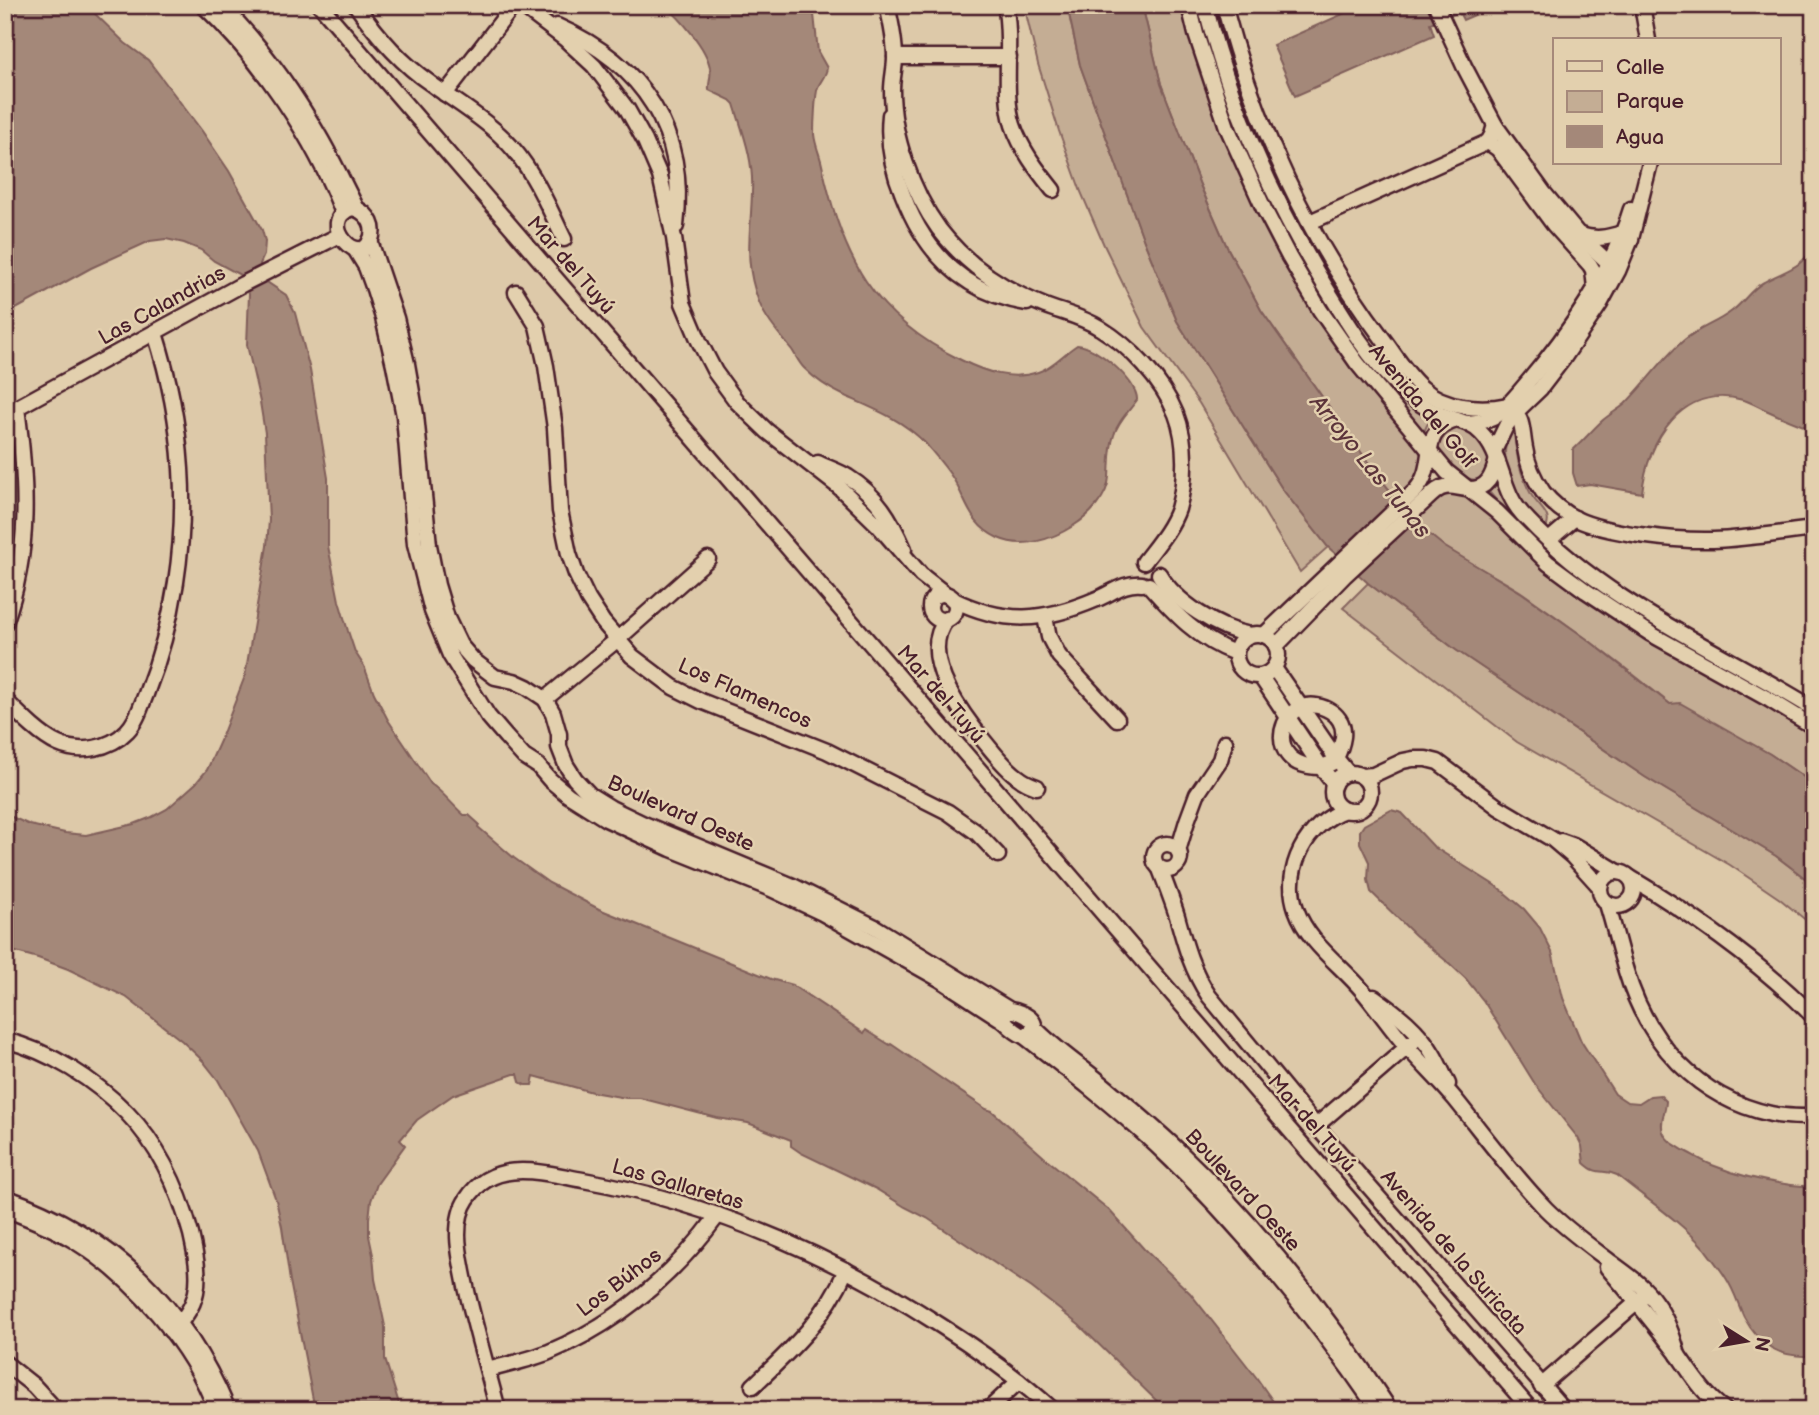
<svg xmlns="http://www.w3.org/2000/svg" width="1819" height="1415" font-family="'Balsamiq Sans',sans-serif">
  <rect width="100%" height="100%" fill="#ddc9a9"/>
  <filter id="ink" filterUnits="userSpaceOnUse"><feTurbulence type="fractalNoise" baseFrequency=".0143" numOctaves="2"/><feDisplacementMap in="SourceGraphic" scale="14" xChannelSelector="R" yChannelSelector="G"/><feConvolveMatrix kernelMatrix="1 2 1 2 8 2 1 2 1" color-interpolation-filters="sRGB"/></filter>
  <g filter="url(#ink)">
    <g fill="#c4ad94" stroke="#876660" stroke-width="2">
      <polygon points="1024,5 1067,5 1080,65 1144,241 1177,321 1283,490 1328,547 1300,572 1199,403 1144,327 1104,245 1081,192 1059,131 1038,64"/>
      <polygon points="1142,5 1183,5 1255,206 1424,450 1421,474 1398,501 1375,472 1261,310 1227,247 1200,185 1161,84"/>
      <polygon points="1193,5 1199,5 1223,83 1376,371 1396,395 1433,418 1427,425 1424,432 1360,357 1310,282 1282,234 1236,133"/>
      <path d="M1211 5H1218L1330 268 1338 297C1325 273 1310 250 1297 227 1260 156 1233 82 1211 5Z"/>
      <path d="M1456 426C1476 432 1482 441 1490 459 1489 464 1488 471 1485 475 1471 491 1442 461 1438 447 1438 445 1438 438 1438 436Z"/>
      <path d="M1514 426C1515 433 1514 441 1516 448 1518 464 1524 482 1532 496 1538 506 1553 515 1546 528 1539 521 1526 514 1521 506 1509 486 1496 444 1514 426Z"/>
      <polygon points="1500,480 1511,507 1527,529 1549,549 1814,716 1814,722 1662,636 1546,554 1524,532 1489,492"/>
      <path d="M1444 490 1470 495 1503 525 1744 692 1814 734V784L1770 754 1675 704H1670C1623 665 1574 629 1524 594 1488 570 1441 553 1413 519Z"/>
      <polygon points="1368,583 1456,650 1645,777 1776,856 1814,885 1814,927 1780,899 1730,865 1517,742 1343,608"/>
    </g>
    <g fill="#a48879" stroke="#805e5a" stroke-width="2">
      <path d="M5 5H86L125 43 148 60 202 131 229 171 262 230 265 241 264 255 260 264V268L267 282 286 295 295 313 310 370 328 478V546L339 601 348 631 355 652 364 666 374 693 388 720 431 784C444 793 452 805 464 815H469L479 824 478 827 514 858 549 883 599 909 771 979 792 985 864 1033 866 1030 890 1045 891 1044 986 1109 992 1111 1044 1157 1109 1210 1144 1249 1190 1293 1256 1377 1279 1410H1166L1079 1325 1032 1288 927 1218 905 1207 876 1189 801 1153 791 1146V1140L748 1123 717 1118 640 1098H626L592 1092 534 1076 532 1085H525L520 1082 518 1074H514L453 1095 417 1120 400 1140 405 1145 377 1184 371 1201 369 1219V1236L373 1255 375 1279 385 1326V1359L401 1410H315L290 1281 282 1227 276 1200 258 1151 218 1080 203 1061 182 1041 126 997 68 969 38 958 5 949V814L30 825 65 833 86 835 134 824 152 817 167 809 196 783 207 770 220 741 245 676 267 546 269 520 265 433 260 402 247 345 249 294 242 276 214 261 201 250 184 243 166 239 150 241 91 268 5 315Z"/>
      <path d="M665 5H813L818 52 827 68C826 76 821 80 818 87 815 95 814 125 814 134 815 145 820 155 822 165 842 258 873 317 961 360 985 372 1011 381 1038 372 1053 367 1063 354 1077 345 1095 345 1138 381 1137 400 1129 411 1118 421 1114 435 1109 449 1110 462 1109 477 1108 497 1089 516 1073 526 1051 540 1022 549 998 538 970 525 968 504 954 480 946 467 935 455 925 443 902 419 872 408 843 395 830 389 814 378 804 368 799 363 796 356 792 350 780 335 766 320 759 302 743 261 751 234 752 192 754 161 743 133 734 104L730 100 709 90C708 82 712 76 710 68 707 48 680 18 665 5Z"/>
      <polygon points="1067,5 1142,5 1161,84 1200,185 1227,247 1261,310 1375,472 1418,525 1445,547 1522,593 1587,639 1670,704 1680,703 1770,754 1814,784 1814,885 1776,856 1645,777 1456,650 1368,583 1328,547 1283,490 1177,321 1144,241 1080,65"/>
      <polygon points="1363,5 1498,5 1463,20 1459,12 1430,23 1434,35 1295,96 1273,45"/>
      <path d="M1814 245V430C1798 424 1783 418 1768 411 1760 408 1752 402 1743 400 1682 383 1647 441 1642 493L1590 484 1577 486 1573 473V450C1584 440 1593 429 1603 420 1610 414 1618 410 1625 404 1645 384 1661 360 1683 341 1698 328 1717 323 1732 311 1744 302 1751 289 1764 282 1785 270 1802 269 1814 245Z"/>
      <path d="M1391 810 1402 813 1434 847 1499 888 1524 909 1540 928 1552 952 1563 998 1581 1041 1615 1094 1627 1102 1639 1103 1650 1096 1660 1095 1666 1101C1666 1112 1659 1121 1663 1132 1666 1141 1676 1145 1683 1150 1693 1155 1702 1161 1712 1165 1744 1178 1780 1185 1814 1187V1356C1780 1358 1760 1347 1744 1317 1738 1304 1734 1290 1726 1278 1720 1268 1711 1257 1704 1248 1679 1220 1646 1199 1617 1175 1602 1168 1599 1177 1584 1163L1582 1146 1578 1138 1535 1084 1483 1000 1466 979 1450 964 1415 935 1371 892 1368 880 1369 862 1360 843V831L1364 825Z"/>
    </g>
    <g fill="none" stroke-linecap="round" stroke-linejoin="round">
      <g stroke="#4a1f2b" stroke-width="19">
        <g id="minor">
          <path d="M203 5C262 61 314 137 343 213"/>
          <path d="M221 5C259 43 292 89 319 136 333 160 344 184 357 209"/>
          <polyline points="320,5 1531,1410"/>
          <path d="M356 5C376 34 401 63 430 83 454 101 481 116 503 138 532 166 547 204 564 239"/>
          <path d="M887 5C891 22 895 40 895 58 895 68 892 79 892 90 892 135 912 192 939 229 966 264 1004 290 1045 306 1064 313 1083 317 1100 328 1131 347 1162 380 1176 414 1187 442 1186 481 1178 509 1171 529 1156 546 1144 562"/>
          <path d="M1005 5C1013 42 1002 91 1013 125 1021 149 1037 170 1053 190"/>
          <polyline points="1189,5 1196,34 1227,127 1264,209 1289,257 1320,310 1357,363 1447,472 1497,512 1548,563 1586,591 1651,634 1770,700 1814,727"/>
          <path d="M1205 5C1230 105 1272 198 1325 286 1346 320 1367 356 1396 384 1408 396 1422 407 1439 414 1454 420 1469 421 1481 433 1498 450 1500 474 1510 495 1514 504 1521 513 1528 520 1607 604 1717 649 1814 709"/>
          <path d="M1224 5C1255 124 1309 240 1383 339 1395 355 1407 375 1422 388 1444 408 1481 411 1508 405 1525 420 1521 428 1525 448 1527 463 1534 479 1543 492 1551 502 1564 513 1576 519 1608 534 1677 541 1713 540 1746 539 1780 533 1814 529"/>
          <polyline points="1436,5 1464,66 1495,125 1544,193 1579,235 1614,268"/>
          <polyline points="1642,5 1648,40"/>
          <polyline points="527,10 565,39 594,66 627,109 645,141 660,176 674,238 683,303 699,341 715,372 737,402 767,431 839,487 878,525 921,575 948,596"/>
          <path d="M557 26C643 64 688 132 676 226"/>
          <polyline points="895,57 1009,57"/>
          <polyline points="445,94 514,5"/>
          <path d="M890 115C887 144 892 169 903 195 925 253 964 293 1027 303"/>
          <polyline points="1488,142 1498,149 1554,225 1590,265 1593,270 1595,288"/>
          <path d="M352 208C365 210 375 223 372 236 363 273 314 222 352 208Z"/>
          <polyline points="1310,222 1488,142 1492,135 1495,125"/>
          <path d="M1580 235C1596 240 1606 238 1622 233"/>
          <path d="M370 241 396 318 407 364 416 415 429 545 437 585 447 618 460 645 473 660 495 677 514 681 527 687 545 699 553 713 559 734V747L566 765 575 779 590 795 611 808 644 824 793 886 875 927 1010 1010C1025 1012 1047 1025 1024 1036 1016 1033 1010 1027 1004 1021L1006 1013 1010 1010"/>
          <polyline points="355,249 366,267 374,289 383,318 394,365 404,416 415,544 432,611 450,655 488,716 506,737 524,757 538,766 550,780 568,795 606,819 671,849 771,889 822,913 941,980 1004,1021"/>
          <polyline points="516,292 537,326 546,366 555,428 560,511 569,554 576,574 588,599 603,622 632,656 673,687 701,701 827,751 948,812 976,832 998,855"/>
          <polyline points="5,414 243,284 340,235"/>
          <path d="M1467 423C1476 422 1485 422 1493 418 1506 409 1517 395 1527 383 1568 335 1613 270 1631 209"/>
          <polyline points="1494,451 1506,426 1516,412 1540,389 1563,359 1600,304 1618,271 1631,239 1650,163"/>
          <path d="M818 463C828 468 839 471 848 477 877 495 891 519 904 549"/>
          <polyline points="1549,540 1575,518"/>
          <path d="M1159 574C1175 602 1218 629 1250 635"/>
          <path d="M1149 585C1174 613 1199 640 1235 653"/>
          <circle cx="943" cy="607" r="13"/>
          <path d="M952 599C1005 625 1043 622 1097 599 1112 593 1124 582 1142 584"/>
          <polyline points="1045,617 1049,637 1059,656 1117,719"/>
          <path d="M947 619C917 655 961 713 984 741 994 753 1005 768 1018 777 1024 782 1031 785 1037 787"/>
          <path d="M5 623C31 550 27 483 17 408"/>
          <circle cx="1257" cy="655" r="21"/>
          <path d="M1264 635 1416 490C1439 463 1416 433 1456 420"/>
          <path d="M1276 646 1345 575 1426 500C1432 495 1437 488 1445 487 1453 485 1460 489 1468 489 1488 490 1493 475 1497 459"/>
          <polyline points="1261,677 1321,767 1332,763 1336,758 1274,668"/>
          <polyline points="545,699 618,639 708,559"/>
          <path d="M5 700C19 714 40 736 58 744 80 754 110 749 127 731 137 721 141 706 146 694 174 623 186 544 181 469 178 422 169 377 155 333"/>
          <circle cx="1351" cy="792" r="19"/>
          <polyline points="1362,776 1373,775 1403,761 1413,759 1426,759 1438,762 1498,807 1552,839 1572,856 1600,887"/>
          <path d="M1334 784 1321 767C1306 767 1290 763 1284 748 1278 733 1286 712 1302 707 1322 701 1346 715 1343 737 1342 744 1339 752 1336 758L1348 773"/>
          <path d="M1345 810C1307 823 1282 869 1296 909 1308 943 1340 964 1362 990 1378 1009 1392 1030 1408 1048 1424 1066 1440 1081 1455 1099 1485 1136 1513 1175 1546 1209 1565 1228 1587 1244 1608 1260 1625 1273 1643 1284 1655 1302 1667 1318 1673 1336 1678 1355"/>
          <polyline points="1561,841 1575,846 1618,872"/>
          <circle cx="1167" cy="857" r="13"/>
          <polyline points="1178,851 1187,821 1197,794 1220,760 1225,742"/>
          <path d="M1160 869C1166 885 1172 900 1177 916 1185 945 1192 971 1209 996L1316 1126 1564 1410"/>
          <circle cx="1617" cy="889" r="17"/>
          <path d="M1629 877C1696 917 1759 961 1814 1017"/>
          <path d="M1607 904C1614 926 1619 949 1626 971 1647 1042 1697 1098 1771 1114 1785 1117 1800 1117 1814 1117"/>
          <path d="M1374 997C1397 1013 1419 1030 1433 1054 1439 1064 1443 1074 1448 1084"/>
          <path d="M1034 1027C1053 1047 1074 1061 1095 1078 1124 1102 1153 1126 1179 1151 1260 1228 1329 1317 1390 1410"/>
          <path d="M1024 1036C1069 1071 1114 1106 1156 1145 1240 1224 1312 1314 1378 1410"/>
          <path d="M5 1040C51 1052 94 1079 127 1113 160 1147 179 1189 191 1234 195 1252 200 1273 196 1292 193 1307 183 1322 170 1330"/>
          <polyline points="1316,1126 1413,1042"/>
          <path d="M5 1197C113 1235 184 1305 228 1410"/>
          <path d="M5 1209C29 1218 52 1227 73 1240 133 1277 192 1344 216 1410"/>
          <path d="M1607 1267C1631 1295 1654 1323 1676 1352 1691 1373 1703 1394 1725 1410"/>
          <polyline points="5,1363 34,1386 56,1410"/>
          <path d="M488 1370C508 1364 530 1360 549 1352 618 1323 674 1275 718 1215"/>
          <path d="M753 1386C791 1350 825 1319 846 1270"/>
          <polyline points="1541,1386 1643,1297"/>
          <path d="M498 1410C487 1367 474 1325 465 1282 462 1266 458 1250 458 1235 458 1223 460 1209 467 1199 494 1157 543 1173 583 1180 713 1203 834 1256 943 1327 982 1352 1019 1379 1053 1410"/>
          <polyline points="988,1410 1019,1381"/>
        </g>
      </g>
      <use href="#minor" stroke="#e3d0ae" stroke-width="14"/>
    </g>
  </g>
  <g text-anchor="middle" stroke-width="5" stroke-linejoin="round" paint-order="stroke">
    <g font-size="21" fill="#4a1f2b" stroke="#e3d0ae">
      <text transform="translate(571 265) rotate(49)" y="7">Mar del Tuyú</text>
      <text transform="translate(162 305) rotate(-29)" y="7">Las Calandrias</text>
      <text transform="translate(1423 406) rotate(50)" y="7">Avenida del Golf</text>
      <text transform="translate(745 693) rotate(24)" y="7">Los Flamencos</text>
      <text transform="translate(941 694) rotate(49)" y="7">Mar del Tuyú</text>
      <text transform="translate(681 813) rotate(24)" y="7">Boulevard Oeste</text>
      <text transform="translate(1312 1123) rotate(49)" y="7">Mar del Tuyú</text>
      <text transform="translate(678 1184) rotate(16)" y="7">Las Gallaretas</text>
      <text transform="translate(1243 1190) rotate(47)" y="7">Boulevard Oeste</text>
      <text transform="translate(1454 1252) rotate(49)" y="7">Avenida de la Suricata</text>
      <text transform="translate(619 1282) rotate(-37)" y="7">Los Búhos</text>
    </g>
    <g font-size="23" font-style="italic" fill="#5c343b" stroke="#e3d0ae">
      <text transform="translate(1371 466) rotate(51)" y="8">Arroyo Las Tunas</text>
    </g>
  </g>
  <rect width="1819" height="1415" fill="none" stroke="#e3d0ae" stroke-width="28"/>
  <rect x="14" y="14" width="1791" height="1387" fill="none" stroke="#4a1f2b" stroke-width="2.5" filter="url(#ink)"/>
  <rect x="1553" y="38" width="228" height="126" fill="#e3d0ae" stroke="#a6897a" stroke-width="2"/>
  <rect x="1567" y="61" width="35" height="10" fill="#e3d0ae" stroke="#a6897a" stroke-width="2"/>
  <text x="1616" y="74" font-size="21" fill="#4a1f2b">Calle</text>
  <rect x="1567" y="91" width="35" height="21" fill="#c4ad94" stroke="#a6897a" stroke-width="2"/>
  <text x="1616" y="108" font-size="21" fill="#4a1f2b">Parque</text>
  <rect x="1567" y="126" width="35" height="21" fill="#a48879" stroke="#a6897a" stroke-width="2"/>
  <text x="1616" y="144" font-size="21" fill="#4a1f2b">Agua</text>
  <g transform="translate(1746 1341) rotate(101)" stroke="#e3d0ae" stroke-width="5" paint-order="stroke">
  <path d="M0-5L12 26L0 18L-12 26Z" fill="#4a1f2b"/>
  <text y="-10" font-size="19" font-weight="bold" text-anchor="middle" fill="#4a1f2b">N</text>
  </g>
</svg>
